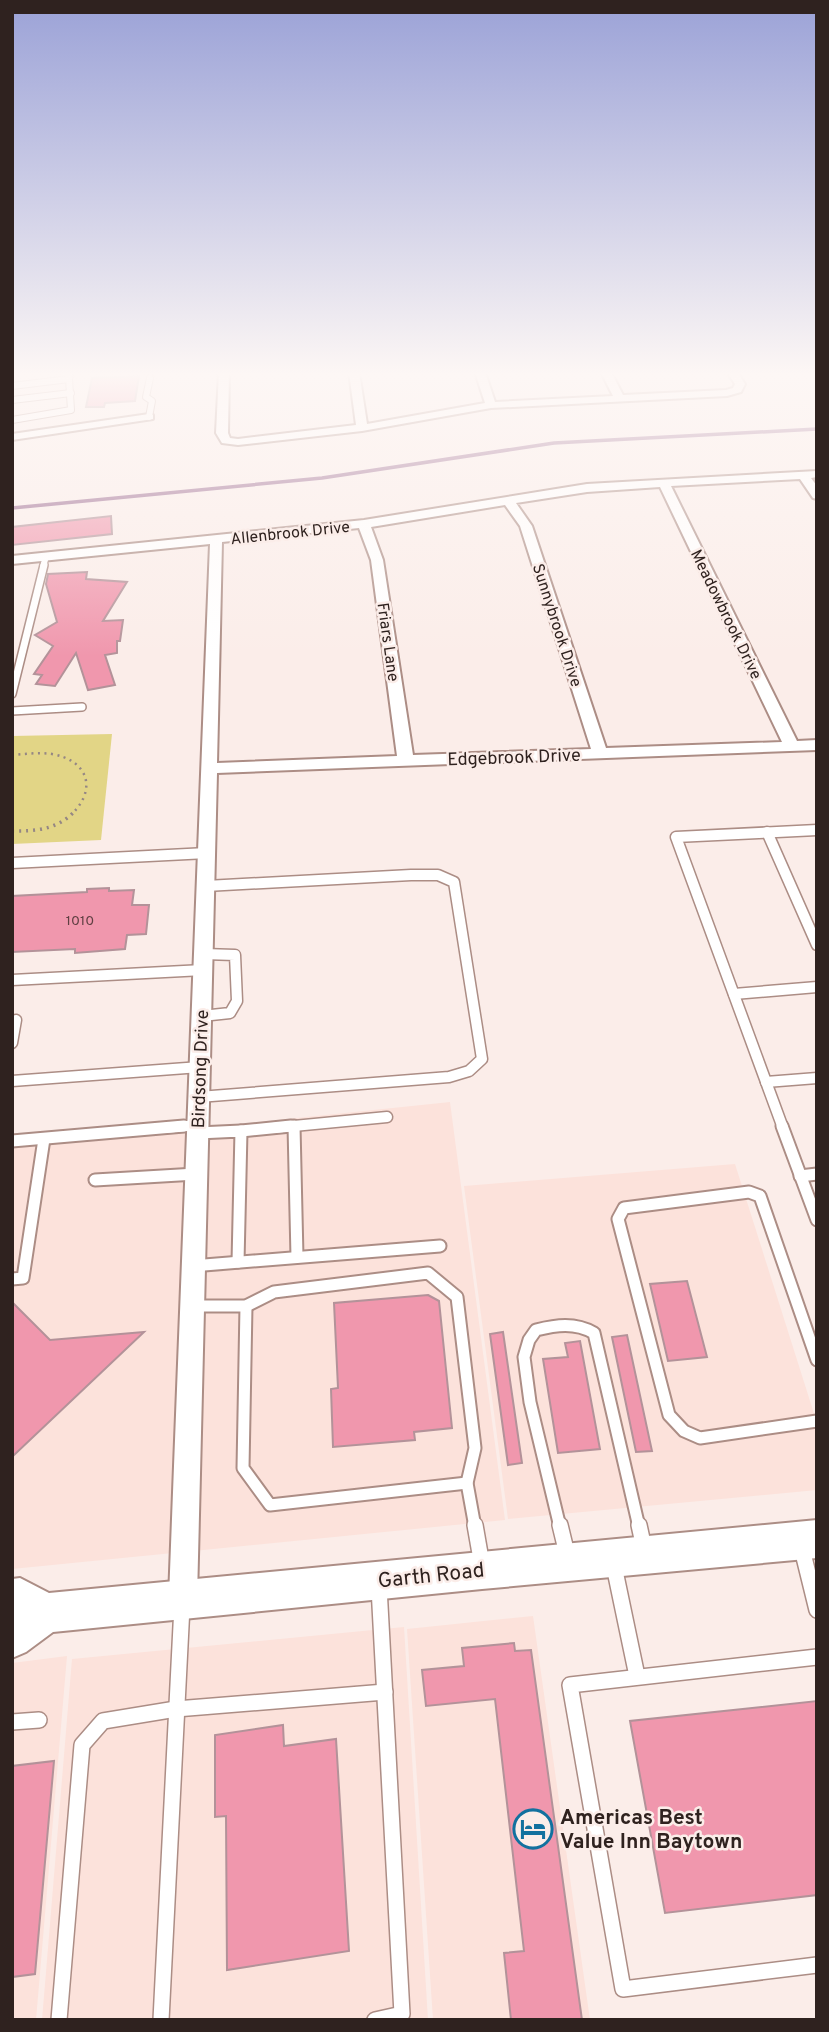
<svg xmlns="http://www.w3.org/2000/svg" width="829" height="2032" font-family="Overpass,sans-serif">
  <rect width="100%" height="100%" fill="#fbede9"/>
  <g fill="#fce2db">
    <polygon points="450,1102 505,1520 12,1569 12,1148"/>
    <polygon points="735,1164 817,1423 817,1490 508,1519 464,1186"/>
    <polygon points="533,1616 590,2020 433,2020 407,1629"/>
    <polygon points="404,1627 428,2020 42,2020 72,1659"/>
    <polygon points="67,1656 36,2020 12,2020 12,1663"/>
  </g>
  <polygon fill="#e2d586" points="112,734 101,840 12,844 12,736"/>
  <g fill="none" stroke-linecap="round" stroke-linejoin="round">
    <polyline stroke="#9a688e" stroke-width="3.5" points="12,508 322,478 554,443 817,429"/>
  </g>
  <g fill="#f097ad" stroke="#b39299" stroke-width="2">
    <polygon points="139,376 135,401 105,403 104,407 86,407 92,378"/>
    <polygon points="111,516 112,534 12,545 12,527"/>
    <polygon points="87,572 86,579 127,582 103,621 123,620 120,641 117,641 117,653 105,655 115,685 88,690 76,653 55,686 36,684 42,675 34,674 53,646 35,635 57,622 46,584 48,574"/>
    <polygon points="109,888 109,891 134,890 132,905 149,905 146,934 127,935 125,949 75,953 75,949 12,952 12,896 87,892 87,889"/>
    <polygon points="687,1281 707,1357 668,1361 650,1284"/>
    <polygon points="428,1295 439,1301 452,1428 414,1432 415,1440 333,1447 331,1389 338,1388 334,1303"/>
    <polygon points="12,1302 50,1340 144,1332 12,1457"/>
    <polygon points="503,1332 522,1463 508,1465 490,1334"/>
    <polygon points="627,1335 652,1451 636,1452 612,1337"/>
    <polygon points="580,1341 600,1449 558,1453 543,1359 568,1357 565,1343"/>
    <polygon points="514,1643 515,1651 531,1650 582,2020 511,2020 504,1953 524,1951 495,1699 426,1706 422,1670 464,1666 462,1648"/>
    <polygon points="817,1701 817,1895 665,1913 630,1721"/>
    <polygon points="283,1725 284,1746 336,1739 349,1951 227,1970 226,1816 215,1817 215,1735"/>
    <polygon points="54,1761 35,1974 12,1977 12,1766"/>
  </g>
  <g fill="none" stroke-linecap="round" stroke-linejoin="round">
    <g stroke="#ac8d85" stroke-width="8">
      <g id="service-far4">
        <polyline points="12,386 69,379 70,375 64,372"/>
        <polyline points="12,400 71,393"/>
        <polyline points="149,417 152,401 146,397 150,378"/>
        <polyline points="12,420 71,410 69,379"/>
        <polyline points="43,567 46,556"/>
      </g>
    </g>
    <g stroke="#ac8d85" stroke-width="10">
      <g id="service-far3">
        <polyline points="12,694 44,565"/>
        <polyline points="12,711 82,707"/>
      </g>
    </g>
    <g stroke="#ac8d85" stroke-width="13">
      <g id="service-far2">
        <polyline points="767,832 817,945"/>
        <polyline points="12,863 207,853"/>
        <polyline points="12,980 203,970"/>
        <polyline points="734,994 817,987"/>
        <polyline points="202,1016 230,1013 237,1001 235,955 204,954"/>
        <polyline points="12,1043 16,1020"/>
        <polyline points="12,1081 200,1067"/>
        <polyline points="766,1082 817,1078"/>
        <polyline points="199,1097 449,1077 469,1071 482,1059 454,882 438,875 411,875 206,886"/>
        <polyline points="164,1128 198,1125"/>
        <polyline points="273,1128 387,1117"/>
        <polyline points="783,1128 676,837 817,830"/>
      </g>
    </g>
    <g stroke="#ac8d85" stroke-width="15">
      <g id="service-far1">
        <polyline points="294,1126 297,1257"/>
        <polyline points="782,1126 817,1220"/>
        <polyline points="241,1131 291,1126"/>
        <polyline points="198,1133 241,1131 238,1262"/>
        <polyline points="12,1141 184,1126"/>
        <polyline points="800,1176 817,1174"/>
        <polyline points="95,1180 196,1174"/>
        <polyline points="192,1266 440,1246"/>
        <polyline points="12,1279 23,1278 44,1139"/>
        <polyline points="193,1306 246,1306 274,1292 428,1273 457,1297 475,1448 467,1483 475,1527"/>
        <polyline points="246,1306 243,1468 270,1505 467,1483"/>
        <polyline points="817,1360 760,1196 749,1192 624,1208 618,1219 669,1415 684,1431 700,1438 817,1421"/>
        <path d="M560 1527 530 1402 524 1357 529 1340 536 1330C556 1325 575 1322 594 1333L639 1527"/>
      </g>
    </g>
    <g stroke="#ac8d85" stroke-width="18">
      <g id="service">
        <polyline points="475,1525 482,1565"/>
        <polyline points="560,1525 567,1554"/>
        <polyline points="639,1525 644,1548"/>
        <polyline points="802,1549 817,1610"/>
        <polyline points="614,1566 637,1676"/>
        <polyline points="817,1657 570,1685 623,1989 817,1965"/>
        <polyline points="12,1722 39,1720"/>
        <polyline points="59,2020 82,1745 103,1721 176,1709 385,1692"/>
        <polyline points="161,2020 182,1606"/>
        <polyline points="375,2020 402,2014 379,1587"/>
      </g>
    </g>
    <g stroke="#ac8d85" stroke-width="4">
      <g id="minor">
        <polygon points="219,372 229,372 228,433 230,438 238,439 356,425 349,372 359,372 367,424 485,403 475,372 485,372 495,402 613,396 601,372 611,372 623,395 726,390 733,388 735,384 727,372 737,372 745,384 741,392 727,396 491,408 362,431 238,445 222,443 216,433"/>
        <polygon points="149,414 153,415 153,419 12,440 12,434"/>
        <path d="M817 471V477L811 478 817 486V499L813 498 800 479 671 486 797 741 817 740V750L217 773 197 1598 193 1608 183 1612 173 1608 169 1598 174 1466 210 544 12 564V556L364 520 587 484ZM660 487 782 742 606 748 532 526 516 503 587 492ZM505 505 520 526 591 749 413 755 383 560 371 527ZM359 528 371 560 397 756 217 763 222 542Z"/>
      </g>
    </g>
    <g stroke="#ac8d85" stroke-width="4">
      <polygon id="secondary" points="817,1520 817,1558 482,1589 53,1632 26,1652 12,1658 12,1579 20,1578 49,1593"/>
    </g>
    <path stroke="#958784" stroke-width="2.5" stroke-dasharray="2 4.5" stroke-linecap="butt" d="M12 755C25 754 39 752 52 754 87 760 98 788 72 814"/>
    <path stroke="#958784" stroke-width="3.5" stroke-dasharray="2 5" stroke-linecap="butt" d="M12 831C36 831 56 830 74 812"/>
    <use href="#service-far4" stroke="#fff" stroke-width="6"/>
    <use href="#service-far3" stroke="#fff" stroke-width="7"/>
    <use href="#service-far2" stroke="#fff" stroke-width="10"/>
    <use href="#service-far1" stroke="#fff" stroke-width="11"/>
    <use href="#service" stroke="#fff" stroke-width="15"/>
    <use href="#minor" fill="#fff" fill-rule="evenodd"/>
    <use href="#secondary" fill="#fff" fill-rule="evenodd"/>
  </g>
  <linearGradient id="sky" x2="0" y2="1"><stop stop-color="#9ba2d7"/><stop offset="0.57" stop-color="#fdf7f5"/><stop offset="1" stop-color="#fdf7f5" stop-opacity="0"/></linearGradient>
  <rect width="829" height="656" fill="url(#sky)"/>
  <defs>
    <g id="hotel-ring" transform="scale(2.0125)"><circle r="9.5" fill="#fbede9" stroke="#12719f" stroke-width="1.5"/><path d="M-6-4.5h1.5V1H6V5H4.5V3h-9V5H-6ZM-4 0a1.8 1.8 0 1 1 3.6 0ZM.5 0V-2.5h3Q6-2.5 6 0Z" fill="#12719f"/></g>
  </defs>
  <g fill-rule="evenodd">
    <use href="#hotel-ring" x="533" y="1829"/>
  </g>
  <g text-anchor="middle" stroke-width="5" stroke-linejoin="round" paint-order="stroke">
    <g font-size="14" fill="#5f3f42">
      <text x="80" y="925">1010</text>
    </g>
    <g font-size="16" fill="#2f221f" stroke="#fbede9">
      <text transform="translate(290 532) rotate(-6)" y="6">Allenbrook Drive</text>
      <text transform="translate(727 614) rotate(64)" y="6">Meadowbrook Drive</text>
      <text transform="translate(558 625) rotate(72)" y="6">Sunnybrook Drive</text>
      <text transform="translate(389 642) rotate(82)" y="6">Friars Lane</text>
    </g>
    <g font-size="18" fill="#2f221f" stroke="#fbede9">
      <text transform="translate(514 757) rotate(-2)" y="6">Edgebrook Drive</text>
      <text transform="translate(200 1069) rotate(-88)" y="6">Birdsong Drive</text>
    </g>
    <g font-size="21" fill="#2f221f" stroke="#fbede9">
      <text transform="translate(431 1575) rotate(-6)" y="7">Garth Road</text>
    </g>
    <g font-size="21" font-weight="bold" fill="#2f221f" stroke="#fbede9" text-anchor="start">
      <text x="560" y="1824">Americas Best<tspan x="560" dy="24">Value Inn Baytown</tspan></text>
    </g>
  </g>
  <rect width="829" height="2032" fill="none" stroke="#2f221f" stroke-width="28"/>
</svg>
